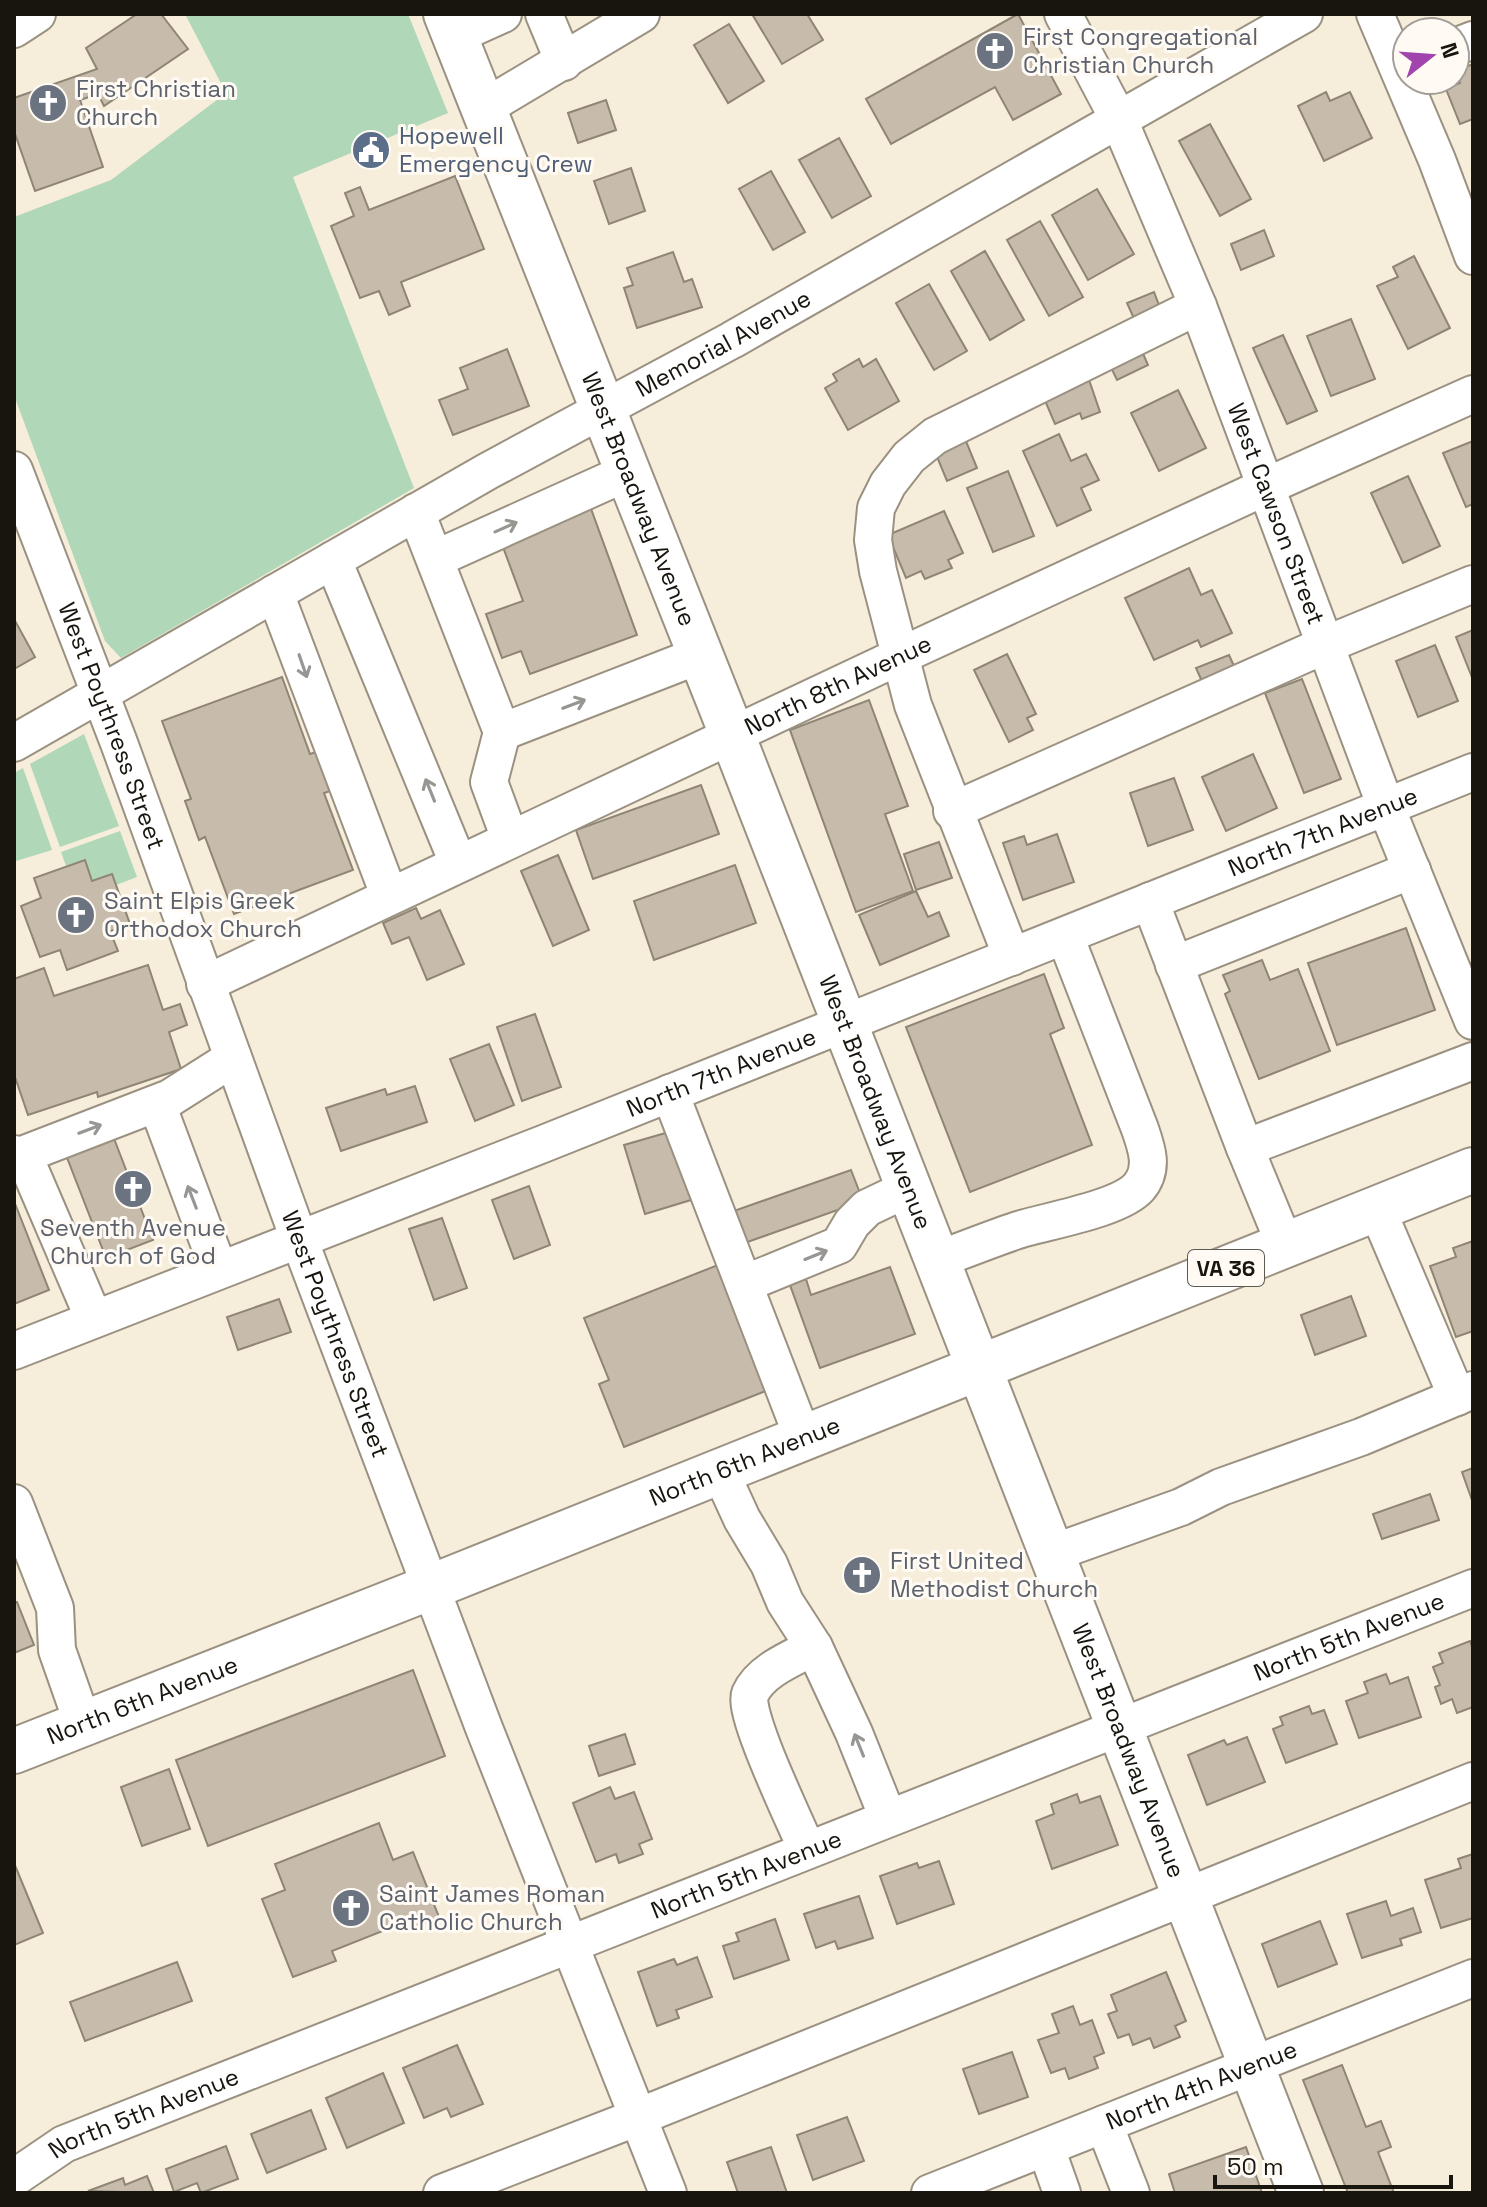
<svg xmlns="http://www.w3.org/2000/svg" width="1487" height="2207" font-family="'Space Grotesk',sans-serif">
  <rect width="100%" height="100%" fill="#f7eddb"/>
  <g fill="#afd7b8">
    <polygon points="185,14 408,14 448,113 293,177 414,488 121,658 105,641 14,395 14,217 111,180 226,93"/>
    <polygon points="84,734 119,826 60,847 30,764"/>
    <polygon points="23,768 52,850 16,861 14,856 14,773"/>
    <polygon points="120,831 137,877 116,885 112,874 92,881 85,860 66,866 61,852"/>
  </g>
  <g fill="#c7bcac" stroke="#8f8575" stroke-width="2">
    <polygon points="137,14 161,14 188,49 104,106 98,94 80,100 103,167 35,191 14,131 14,98 97,69 86,48"/>
    <polygon points="752,14 807,14 823,40 782,64"/>
    <polygon points="1018,14 1061,94 1013,120 995,87 891,144 866,99"/>
    <polygon points="729,24 764,81 728,103 694,45"/>
    <polygon points="1473,64 1473,119 1460,124 1446,89 1460,83 1456,71"/>
    <polygon points="1326,92 1330,101 1350,92 1372,138 1324,161 1298,106"/>
    <polygon points="606,100 616,130 578,143 568,113"/>
    <polygon points="1210,124 1251,199 1220,216 1179,141"/>
    <polygon points="839,138 871,196 832,218 799,160"/>
    <polygon points="631,168 645,211 609,224 594,181"/>
    <polygon points="771,171 805,232 773,250 739,189"/>
    <polygon points="455,176 484,249 401,282 410,306 389,315 379,291 360,298 331,226 354,216 345,193 360,187 369,210"/>
    <polygon points="1097,189 1134,254 1088,280 1052,215"/>
    <polygon points="1040,221 1083,297 1049,316 1007,240"/>
    <polygon points="1264,230 1274,256 1241,270 1231,244"/>
    <polygon points="985,251 1024,320 990,340 951,271"/>
    <polygon points="673,252 684,282 692,279 702,307 637,328 624,288 633,285 627,268"/>
    <polygon points="1414,256 1450,328 1408,349 1377,286 1398,277 1393,267"/>
    <polygon points="929,284 967,351 934,370 896,303"/>
    <polygon points="1154,292 1162,313 1136,323 1127,303"/>
    <polygon points="1351,319 1375,379 1331,396 1307,336"/>
    <polygon points="1283,335 1317,411 1287,424 1253,348"/>
    <polygon points="1138,342 1148,365 1117,380 1106,357"/>
    <polygon points="507,349 529,406 453,435 439,400 468,389 460,368"/>
    <polygon points="859,359 863,367 876,359 899,401 848,430 825,388 837,381 833,374"/>
    <polygon points="1086,371 1100,412 1082,419 1080,413 1055,424 1043,396"/>
    <polygon points="1178,390 1206,448 1159,471 1131,413"/>
    <polygon points="963,434 977,468 947,481 933,447"/>
    <polygon points="1059,434 1071,461 1086,454 1099,480 1081,488 1091,510 1057,526 1023,451"/>
    <polygon points="1473,441 1473,504 1466,507 1443,453"/>
    <polygon points="1008,471 1034,536 993,552 967,488"/>
    <polygon points="1408,476 1440,546 1403,563 1371,493"/>
    <polygon points="590,506 637,635 530,674 521,651 502,658 486,614 523,601 500,539"/>
    <polygon points="944,511 963,553 948,560 952,568 925,579 921,571 906,578 888,535"/>
    <polygon points="1189,568 1201,595 1212,590 1232,633 1201,647 1198,640 1154,660 1125,598"/>
    <polygon points="14,619 35,657 14,669"/>
    <polygon points="1473,630 1473,680 1456,637"/>
    <polygon points="1435,645 1458,701 1418,717 1396,661"/>
    <polygon points="1007,654 1036,714 1027,718 1033,730 1009,742 974,670"/>
    <polygon points="1229,655 1238,675 1205,688 1196,668"/>
    <polygon points="282,677 310,754 316,752 330,791 324,793 353,870 234,914 205,837 199,840 185,801 191,799 162,721"/>
    <polygon points="1302,679 1341,779 1304,793 1265,693"/>
    <polygon points="869,700 908,806 885,814 913,891 856,912 790,730"/>
    <polygon points="1253,754 1277,808 1226,831 1202,777"/>
    <polygon points="1174,778 1193,830 1148,846 1130,793"/>
    <polygon points="701,785 719,834 593,879 576,830"/>
    <polygon points="1057,834 1074,882 1023,900 1003,843 1024,836 1027,845"/>
    <polygon points="939,842 952,878 916,890 904,854"/>
    <polygon points="558,855 589,930 553,946 521,871"/>
    <polygon points="85,860 92,881 112,874 130,924 110,931 118,951 67,970 60,950 40,957 21,906 41,898 34,878"/>
    <polygon points="735,865 756,923 654,960 634,901"/>
    <polygon points="916,891 928,917 939,912 949,936 880,965 859,915"/>
    <polygon points="416,908 421,919 440,910 464,964 427,980 409,937 392,944 383,923"/>
    <polygon points="1406,928 1435,1010 1337,1045 1308,963"/>
    <polygon points="1262,960 1270,980 1298,969 1330,1051 1259,1079 1225,994 1230,991 1223,975"/>
    <polygon points="148,965 163,1010 180,1004 187,1025 169,1032 181,1069 98,1097 97,1092 28,1115 14,1074 14,979 44,968 54,996"/>
    <polygon points="1044,974 1064,1028 1050,1034 1092,1145 970,1192 906,1027"/>
    <polygon points="535,1014 561,1087 522,1101 497,1027"/>
    <polygon points="489,1044 514,1105 475,1121 450,1059"/>
    <polygon points="415,1086 427,1122 341,1151 326,1108 385,1089 387,1095"/>
    <polygon points="669,1132 691,1200 645,1214 624,1145"/>
    <polygon points="113,1136 153,1240 106,1258 66,1155"/>
    <polygon points="851,1170 863,1201 739,1245 728,1213"/>
    <polygon points="529,1186 550,1245 514,1259 492,1200"/>
    <polygon points="14,1201 49,1290 14,1304"/>
    <polygon points="442,1218 467,1288 434,1300 409,1229"/>
    <polygon points="1473,1241 1473,1331 1456,1337 1430,1266 1456,1257 1453,1248"/>
    <polygon points="723,1263 773,1388 624,1447 599,1384 609,1380 584,1318"/>
    <polygon points="890,1267 915,1334 820,1368 790,1285 806,1279 811,1295"/>
    <polygon points="1351,1296 1366,1336 1315,1355 1301,1315"/>
    <polygon points="279,1299 291,1332 238,1350 227,1317"/>
    <polygon points="1473,1468 1473,1503 1462,1472"/>
    <polygon points="1430,1494 1439,1520 1382,1539 1373,1514"/>
    <polygon points="17,1602 34,1645 14,1653 14,1603"/>
    <polygon points="1470,1641 1473,1649 1473,1707 1457,1713 1452,1699 1441,1704 1435,1687 1440,1685 1433,1667 1443,1663 1439,1653"/>
    <polygon points="413,1670 445,1756 208,1846 176,1760"/>
    <polygon points="1386,1674 1390,1684 1408,1677 1421,1717 1359,1738 1346,1701 1368,1693 1364,1682"/>
    <polygon points="1309,1706 1312,1714 1324,1710 1337,1744 1286,1763 1273,1729 1283,1725 1280,1717"/>
    <polygon points="625,1734 635,1764 599,1776 589,1746"/>
    <polygon points="1247,1737 1265,1782 1207,1805 1188,1755 1224,1740 1227,1745"/>
    <polygon points="169,1769 190,1829 142,1846 121,1787"/>
    <polygon points="610,1787 615,1799 634,1792 652,1839 639,1844 643,1854 619,1863 616,1854 596,1862 573,1803"/>
    <polygon points="1077,1794 1080,1803 1100,1796 1118,1845 1052,1869 1036,1821 1054,1814 1051,1804"/>
    <polygon points="379,1823 393,1860 413,1852 439,1917 403,1931 400,1924 332,1951 336,1961 293,1977 262,1899 285,1890 275,1864"/>
    <polygon points="1473,1854 1473,1918 1441,1928 1425,1880 1461,1868 1458,1859"/>
    <polygon points="939,1861 954,1904 897,1924 880,1876 917,1863 919,1868"/>
    <polygon points="14,1863 43,1933 14,1945"/>
    <polygon points="859,1896 873,1938 838,1949 835,1941 816,1948 804,1914"/>
    <polygon points="1386,1901 1391,1916 1413,1908 1421,1932 1400,1939 1402,1945 1362,1958 1347,1914"/>
    <polygon points="775,1919 789,1960 734,1979 723,1946 739,1941 736,1933"/>
    <polygon points="1320,1921 1337,1964 1278,1987 1262,1944"/>
    <polygon points="697,1957 712,1997 676,2010 679,2018 657,2026 638,1972 674,1959 677,1965"/>
    <polygon points="177,1962 192,2001 85,2041 70,2002"/>
    <polygon points="1166,1972 1186,2021 1175,2026 1180,2037 1154,2048 1150,2038 1133,2045 1129,2034 1118,2038 1108,2014 1117,2011 1111,1995"/>
    <polygon points="1073,2006 1080,2025 1092,2020 1104,2053 1094,2057 1098,2068 1069,2079 1065,2068 1051,2073 1038,2040 1059,2033 1052,2014"/>
    <polygon points="457,2045 483,2104 451,2117 447,2108 424,2118 403,2068"/>
    <polygon points="1012,2052 1028,2097 979,2114 963,2069"/>
    <polygon points="1342,2065 1366,2127 1381,2121 1391,2147 1378,2152 1394,2193 1348,2193 1303,2080"/>
    <polygon points="383,2073 404,2123 347,2148 326,2098"/>
    <polygon points="311,2110 326,2149 267,2173 251,2134"/>
    <polygon points="847,2117 864,2161 813,2180 797,2135"/>
    <polygon points="226,2146 238,2179 201,2193 197,2183 174,2192 166,2169"/>
    <polygon points="771,2147 787,2193 738,2193 727,2162"/>
    <polygon points="1246,2147 1262,2193 1175,2193 1169,2174"/>
    <polygon points="147,2176 154,2193 88,2191 123,2178 125,2185"/>
  </g>
  <g fill="none" stroke-linecap="round" stroke-linejoin="round">
    <g stroke="#9a9180" stroke-width="40">
      <g id="minor">
        <polyline points="544,14 564,62"/>
        <path id="s1" d="M1063 14 1119 120 1198 306 1386 807 1473 1021"/>
        <polyline points="1375,14 1437,160 1473,256"/>
        <polyline points="14,29 37,14"/>
        <polyline points="454,36 503,14"/>
        <polyline points="1455,47 1473,40"/>
        <polyline points="482,109 641,14"/>
        <path id="s2" d="M14 470 119 743 299 1239 484 1728 668 2193"/>
        <polyline points="416,512 502,732 489,782 510,839"/>
        <polyline points="435,559 628,472"/>
        <polyline points="333,560 458,863"/>
        <polyline points="275,593 389,895"/>
        <polyline points="502,732 700,655"/>
        <path id="s3" d="M14 743 488 471 732 340 1304 14"/>
        <polyline points="952,811 1325,645 1473,584"/>
        <polyline points="1150,901 1245,1148"/>
        <polyline points="1012,957 913,705 878,571 873,540 876,508 888,484 909,457 935,436 1198,306"/>
        <polyline points="1174,965 1412,870"/>
        <path id="s4" d="M205 984 900 656 1265 487 1473 394"/>
        <polyline points="670,1093 803,1438"/>
        <polyline points="157,1104 219,1270"/>
        <polyline points="14,1154 30,1170 94,1319"/>
        <polyline points="17,1157 170,1098 233,1058"/>
        <polyline points="1377,1209 1457,1397"/>
        <polyline points="1285,1245 1245,1148 1473,1061"/>
        <path d="M937 1260C964 1250 991 1239 1018 1230 1047 1221 1120 1209 1139 1187 1154 1169 1147 1149 1140 1129L1065 936"/>
        <polyline points="744,1284 839,1245 852,1223 867,1208 909,1188"/>
        <path id="s5" d="M14 1351 543 1144 1473 772"/>
        <polyline points="720,1471 742,1519 769,1564 785,1602 814,1647 854,1733 888,1818"/>
        <polyline points="14,1503 55,1608 57,1650 83,1724"/>
        <polyline points="1050,1554 1181,1507 1221,1487 1361,1437 1473,1390"/>
        <path d="M807 1850C797 1825 742 1713 750 1694 761 1670 793 1658 814 1647"/>
        <polyline points="1104,2124 1131,2193"/>
        <polyline points="1046,2148 1062,2193"/>
        <path id="s6" d="M14 2178 64 2144 1473 1588"/>
        <polyline points="442,2193 638,2117 1473,1781"/>
        <path id="s7" d="M930 2193 1473 1978"/>
      </g>
    </g>
    <g stroke="#9a9180" stroke-width="48">
      <g id="major">
        <path id="s8" d="M446 14 722 709 1301 2193"/>
        <path id="s9" d="M14 1751 431 1587 1473 1170"/>
      </g>
    </g>
    <use href="#minor" stroke="#fff" stroke-width="36"/>
    <use href="#major" stroke="#fff" stroke-width="44"/>
  </g>
  <defs><path id="oneway-shaft" d="M-6 0H5M1.5-3L5.5 0L1.5 3" fill="none" stroke-width="1.6" stroke-linecap="round" stroke-linejoin="round" transform="scale(2)"/></defs>
  <g stroke="#979693">
    <use href="#oneway-shaft" transform="translate(506 527) rotate(-24)"/>
    <use href="#oneway-shaft" transform="translate(303 666) rotate(71)"/>
    <use href="#oneway-shaft" transform="translate(574 704) rotate(-21)"/>
    <use href="#oneway-shaft" transform="translate(430 790) rotate(-112)"/>
    <use href="#oneway-shaft" transform="translate(90 1129) rotate(-21)"/>
    <use href="#oneway-shaft" transform="translate(192 1197) rotate(-111)"/>
    <use href="#oneway-shaft" transform="translate(816 1255) rotate(-22)"/>
    <use href="#oneway-shaft" transform="translate(859 1745) rotate(-112)"/>
  </g>
  <defs>
    <g id="church-disc" transform="scale(2)"><circle r="9.5" fill="#6b7280" stroke="#fffbf4"/><path d="M-1.2-6h2.4v3.5h3.3v2.4h-3.3V6h-2.4V-.1h-3.3v-2.4h3.3Z" fill="#fff"/></g>
    <g id="civic-disc" transform="scale(2)"><circle r="9.5" fill="#5c6f8a" stroke="#fffbf4"/><path d="M-.6-6.5H3V-4.5H.6V-3L4-1V1h2V6H-6V1h2V-1L-.6-3ZM-1.2 2.5V6h2.4V2.5Z" fill="#fff"/></g>
  </defs>
  <g fill-rule="evenodd">
    <use href="#church-disc" x="995" y="51"/>
    <use href="#church-disc" x="48" y="103"/>
    <use href="#civic-disc" x="371" y="150"/>
    <use href="#church-disc" x="76" y="915"/>
    <use href="#church-disc" x="133" y="1189"/>
    <use href="#church-disc" x="862" y="1575"/>
    <use href="#church-disc" x="351" y="1908"/>
  </g>
  <g text-anchor="middle" stroke-width="6" stroke-linejoin="round" paint-order="stroke">
    <rect fill="#fffbf4" stroke="#5d5a54" stroke-width="2" x="1188" y="1250" width="76" height="36" rx="6"/>
    <g font-size="22" font-weight="bold" fill="#18150f">
      <text x="1226" y="1276">VA 36</text>
    </g>
    <g font-size="24" fill="#5b616d" stroke="#fffbf4" text-anchor="start">
      <text x="1023" y="45">First Congregational<tspan x="1023" dy="28">Christian Church</tspan></text>
      <text x="76" y="97">First Christian<tspan x="76" dy="28">Church</tspan></text>
      <text x="104" y="909">Saint Elpis Greek<tspan x="104" dy="28">Orthodox Church</tspan></text>
      <text x="133" y="1236" text-anchor="middle">Seventh Avenue<tspan x="133" dy="28">Church of God</tspan></text>
      <text x="890" y="1569">First United<tspan x="890" dy="28">Methodist Church</tspan></text>
      <text x="379" y="1902">Saint James Roman<tspan x="379" dy="28">Catholic Church</tspan></text>
    </g>
    <g font-size="24" fill="#4e5e75" stroke="#fffbf4" text-anchor="start">
      <text x="399" y="144">Hopewell<tspan x="399" dy="28">Emergency Crew</tspan></text>
    </g>
    <g font-size="24" fill="#18150f" stroke="#fffbf4">
      <text dy="8" stroke="none"><textPath href="#s3" startOffset="814">Memorial Avenue</textPath></text>
      <text dy="8" stroke="none"><textPath href="#s8" startOffset="522">West Broadway Avenue</textPath></text>
      <text dy="8" stroke="none"><textPath href="#s1" startOffset="544">West Cawson Street</textPath></text>
      <text dy="8" stroke="none"><textPath href="#s4" startOffset="700">North 8th Avenue</textPath></text>
      <text dy="8" stroke="none"><textPath href="#s2" startOffset="274">West Poythress Street</textPath></text>
      <text dy="8" stroke="none"><textPath href="#s5" startOffset="1408">North 7th Avenue</textPath></text>
      <text dy="8" stroke="none"><textPath href="#s5" startOffset="760">North 7th Avenue</textPath></text>
      <text dy="8" stroke="none"><textPath href="#s8" startOffset="1170">West Broadway Avenue</textPath></text>
      <text dy="8" stroke="none"><textPath href="#s2" startOffset="922">West Poythress Street</textPath></text>
      <text dy="8" stroke="none"><textPath href="#s9" startOffset="786">North 6th Avenue</textPath></text>
      <text dy="8" stroke="none"><textPath href="#s6" startOffset="1442">North 5th Avenue</textPath></text>
      <text dy="8" stroke="none"><textPath href="#s9" startOffset="138">North 6th Avenue</textPath></text>
      <text dy="8" stroke="none"><textPath href="#s8" startOffset="1866">West Broadway Avenue</textPath></text>
      <text dy="8" stroke="none"><textPath href="#s6" startOffset="794">North 5th Avenue</textPath></text>
      <text dy="8" stroke="none"><textPath href="#s7" startOffset="292">North 4th Avenue</textPath></text>
      <text dy="8" stroke="none"><textPath href="#s6" startOffset="146">North 5th Avenue</textPath></text>
    </g>
  </g>
  <rect width="1487" height="2207" fill="none" stroke="#18150f" stroke-width="32"/>
  <g transform="translate(1431 56) rotate(73)"><circle r="38" fill="#fffbf4" stroke="#a39f98" stroke-width="2"/>
  <path d="M0-6L14 30L0 20L-14 30Z" fill="#a144ae"/>
  <text y="-12" font-size="22" font-weight="bold" text-anchor="middle" fill="#18150f">N</text>
  </g>
  <path d="M1215 2175v12h236v-12" fill="none" stroke="#18150f" stroke-width="4"/>
  <text x="1227" y="2175" font-size="24" fill="#18150f" stroke="#fffbf4" stroke-width="6" paint-order="stroke">50 m</text>
</svg>
